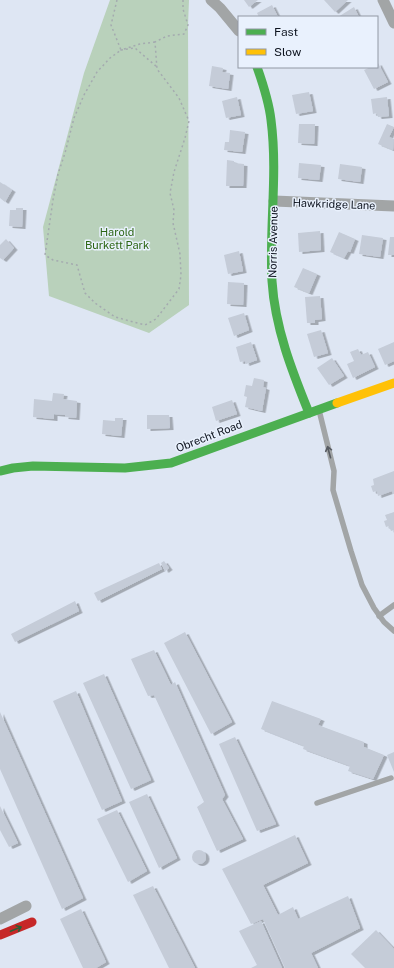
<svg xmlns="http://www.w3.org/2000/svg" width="394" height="968" font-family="'Public Sans',sans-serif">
  <defs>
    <filter id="shadow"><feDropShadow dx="3.5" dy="2" stdDeviation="0" flood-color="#0004"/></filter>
  </defs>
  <rect width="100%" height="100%" fill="#dee6f3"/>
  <polygon fill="#b9d1bb" points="110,0 189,0 188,25 189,305 149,333 49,296 43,227 84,73"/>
  <g fill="#c5ccd8" filter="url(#shadow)">
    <polygon points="244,0 258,0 249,7"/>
    <polygon points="324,0 348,0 335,12"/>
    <polygon points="272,5 278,17 259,17 257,13"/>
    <polygon points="354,7 359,17 338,17"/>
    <polygon points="378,63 388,82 374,89 364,70 371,67 377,67 377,64"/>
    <polygon points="212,66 223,68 222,72 230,73 228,89 209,86"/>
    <polygon points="309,92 313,111 296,114 292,95"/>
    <polygon points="237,97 241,115 226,118 222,101"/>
    <polygon points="387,97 389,116 378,117 377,113 373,114 371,99"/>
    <polygon points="299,124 315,124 314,144 298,143"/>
    <polygon points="387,124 394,127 389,137 394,139 393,150 378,144"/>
    <polygon points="230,130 245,132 242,152 224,150 225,142 229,142"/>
    <polygon points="227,160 234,161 234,163 244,164 243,186 226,186"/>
    <polygon points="299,163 321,165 319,180 298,178"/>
    <polygon points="340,164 362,167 360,182 338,179"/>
    <polygon points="0,182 12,190 5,202 0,198"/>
    <polygon points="16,208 23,208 22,227 9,226 10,210 16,210"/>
    <polygon points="320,231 321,250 299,252 298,233"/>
    <polygon points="339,232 355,239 350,252 348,251 344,258 330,252"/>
    <polygon points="362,235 383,238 380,257 359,254"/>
    <polygon points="390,237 394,237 394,255 388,255"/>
    <polygon points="6,239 14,248 3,260 0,258 0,245"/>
    <polygon points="239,251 243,271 228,274 224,255"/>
    <polygon points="303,268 317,274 309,293 294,287"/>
    <polygon points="228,282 244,283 243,305 227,304"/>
    <polygon points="320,296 322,319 315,320 315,323 307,323 305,297"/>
    <polygon points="244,313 249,330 234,336 228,318"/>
    <polygon points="321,330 328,353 314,357 307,334"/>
    <polygon points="251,342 257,360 246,364 245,361 240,362 236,347"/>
    <polygon points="394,342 394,361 385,365 378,349"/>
    <polygon points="358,349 361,355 368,352 375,367 353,378 347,364 354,361 350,352"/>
    <polygon points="332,358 344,376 329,385 317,368"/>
    <polygon points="254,378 264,380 263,387 266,388 262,411 245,407 247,397 244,396 246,385 252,386"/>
    <polygon points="53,393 64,394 63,399 77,401 76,418 65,417 65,415 54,414 54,419 33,417 34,399 52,401"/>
    <polygon points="232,400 237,414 216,421 212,407"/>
    <polygon points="147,415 169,415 170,428 147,429"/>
    <polygon points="115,418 123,418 121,436 102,434 103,420 115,421"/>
    <polygon points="394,471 394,493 393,494 392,491 378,496 377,491 373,492 371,486 374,485 373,479"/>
    <polygon points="394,512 394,530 391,531 389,526 386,527 384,521 387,520 385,515"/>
    <polygon points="164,561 169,568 165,571 161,563"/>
    <polygon points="159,563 162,569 98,601 94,593"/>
    <polygon points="75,601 79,611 15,642 11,634"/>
    <polygon points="185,632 232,722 211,734 164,643"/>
    <polygon points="154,650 171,685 175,682 225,795 222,799 243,839 217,851 197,807 204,802 154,695 148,696 131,659"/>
    <polygon points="104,674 151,780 131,789 83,683"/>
    <polygon points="76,691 122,801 102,810 53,701"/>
    <polygon points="272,701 321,719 318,725 364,742 364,747 384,755 373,779 348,771 350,766 303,749 304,746 261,729"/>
    <polygon points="0,712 83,898 62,909 0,769"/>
    <polygon points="235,737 276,824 257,831 219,744"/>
    <polygon points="394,752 394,772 387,755"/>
    <polygon points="147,794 177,858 159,868 129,802"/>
    <polygon points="0,806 18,843 9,847 0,830"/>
    <polygon points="117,810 147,871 128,882 97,819"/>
    <polygon points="295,835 308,863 263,885 278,915 293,907 298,919 348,896 360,928 311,953 318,968 285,968 263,919 251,924 222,869"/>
    <circle cx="199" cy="857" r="7"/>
    <polygon points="153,886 195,968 169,968 133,895"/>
    <polygon points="81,909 106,962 96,968 83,968 60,919"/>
    <polygon points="261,921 282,968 251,968 257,965 239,931"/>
    <polygon points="376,930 394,949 394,968 365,968 351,954"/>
  </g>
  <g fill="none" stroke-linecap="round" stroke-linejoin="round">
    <g stroke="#a4aaaf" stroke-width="1.5" stroke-dasharray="2 3" stroke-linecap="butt">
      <polyline points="117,0 111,25 121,50 110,58 97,72 84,95 74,118 65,153 58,174 53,200 45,255 53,260 77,265 85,293 95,303 115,317 145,325 156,319 179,289 181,275 180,254 173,223 174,210 170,193 174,172 185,138 189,121 179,98 157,69 155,42 167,36 184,34 188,25 183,9 183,0"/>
      <polyline points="155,42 140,44 121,50 135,48 157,67"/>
    </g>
    <g stroke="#a2a5a6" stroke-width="5.5">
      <polyline points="319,410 334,471 333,490 351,551 362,585 374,608 384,622 394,631"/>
      <polyline points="379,616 394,605"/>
      <polyline points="317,803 391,778"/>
    </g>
    <g stroke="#a2a5a6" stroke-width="11">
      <polyline points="211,0 220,8 239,31"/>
      <polyline points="383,0 394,23"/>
      <polyline points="274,201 394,206"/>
      <polyline points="0,919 26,906"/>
    </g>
    <g stroke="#4caf50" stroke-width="9">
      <path d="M257 67C263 84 269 102 271 120 278 174 269 228 272 281 275 328 292 371 309 413"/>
      <polyline points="0,471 13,468 33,466 125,468 171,463 337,403"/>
    </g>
    <polyline stroke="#ffc107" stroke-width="9" points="337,403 394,383"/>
    <polyline stroke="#c62828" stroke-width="9" points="0,935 32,922"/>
  </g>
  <defs><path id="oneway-shaft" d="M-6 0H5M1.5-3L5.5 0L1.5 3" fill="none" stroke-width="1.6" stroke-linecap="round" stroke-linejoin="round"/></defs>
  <use stroke="#585c62" href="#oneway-shaft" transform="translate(329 452) rotate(-105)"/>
  <use stroke="#2c6137" href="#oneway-shaft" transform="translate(16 929) rotate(-22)"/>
  <g text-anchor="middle" stroke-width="3" stroke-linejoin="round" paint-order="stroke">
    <g font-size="11" fill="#0d131e" stroke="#e9f1fd">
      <text transform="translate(334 204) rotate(2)" y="4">Hawkridge Lane</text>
      <text transform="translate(273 242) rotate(-89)" y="4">Norris Avenue</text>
      <text transform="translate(209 436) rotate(-21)" y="4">Obrecht Road</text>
    </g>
    <g font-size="11" fill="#2c6513" stroke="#e9f1fd">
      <text x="117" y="236">Harold<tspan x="117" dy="13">Burkett Park</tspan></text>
    </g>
  </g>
  <rect x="238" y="16" width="140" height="52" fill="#e9f1fd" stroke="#9198a4"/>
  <rect x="246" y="29" width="20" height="6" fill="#4caf50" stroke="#9198a4"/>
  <text x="274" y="36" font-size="12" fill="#0d131e">Fast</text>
  <rect x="246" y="49" width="20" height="6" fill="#ffc107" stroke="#9198a4"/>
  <text x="274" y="56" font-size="12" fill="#0d131e">Slow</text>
</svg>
